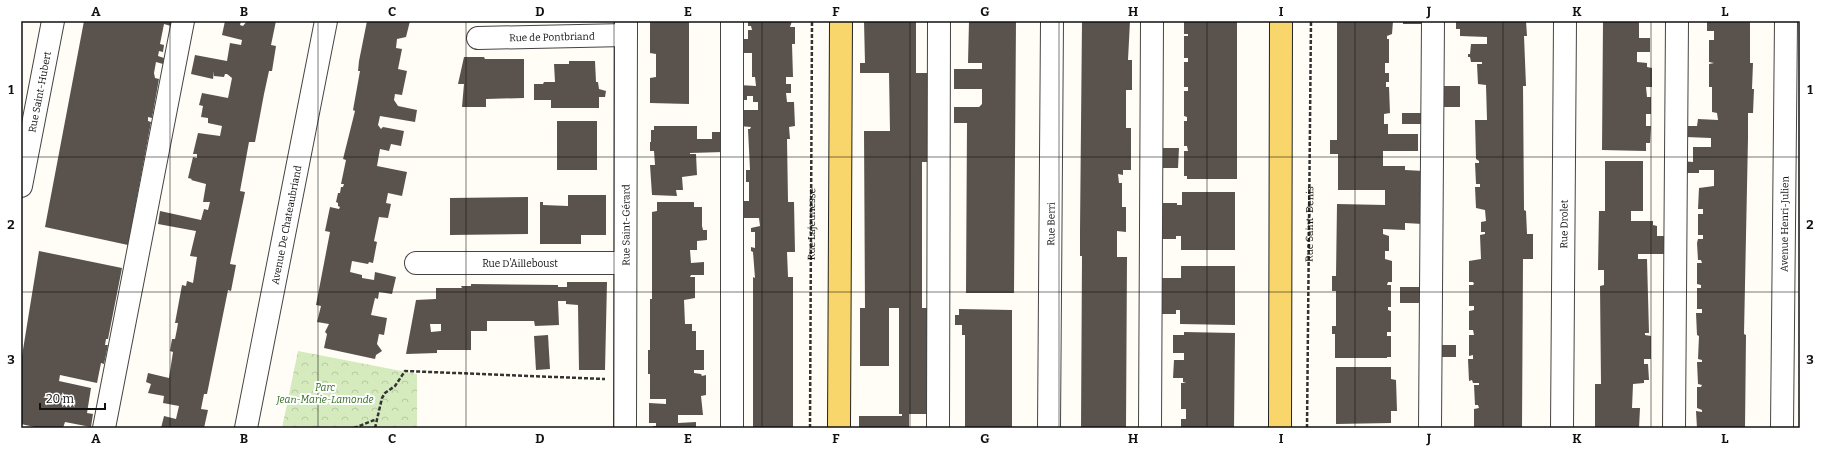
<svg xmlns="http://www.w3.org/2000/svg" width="1821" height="449" font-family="Bitter,serif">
  <defs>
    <pattern id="park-crowns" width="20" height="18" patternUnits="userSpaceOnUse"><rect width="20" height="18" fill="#d5ebbd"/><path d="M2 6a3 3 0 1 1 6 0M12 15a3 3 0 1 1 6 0" fill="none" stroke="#b6c8a1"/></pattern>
  </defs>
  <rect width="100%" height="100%" fill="#fffdf5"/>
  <polygon fill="url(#park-crowns)" points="298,351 417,374 417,428 282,428"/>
  <g fill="#5a524d" fill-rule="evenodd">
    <polygon points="84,21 172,21 171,26 164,24 160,44 164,45 163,52 159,51 158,56 164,58 163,64 156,62 154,73 155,78 159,79 152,118 148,117 148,121 151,122 128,245 45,227"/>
    <polygon points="225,21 241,21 240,25 243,26 247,21 276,21 271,45 276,46 272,71 269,71 264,94 255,142 249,142 240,191 245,192 230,264 236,265 231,291 228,290 207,394 204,394 201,409 208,410 204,428 161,428 164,416 176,419 179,406 163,403 164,396 148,393 151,384 146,382 148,373 169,378 173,352 170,351 172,339 175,339 177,329 178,323 175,323 182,285 186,286 187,281 193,283 197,257 190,256 196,231 158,224 160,211 201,220 204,209 208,210 210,202 203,202 206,184 191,180 192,179 188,178 193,157 197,158 197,154 193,154 198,133 220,136 222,126 208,123 208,118 201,117 203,106 199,105 202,93 228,98 232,78 227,74 225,74 224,77 214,76 214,71 213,79 191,74 195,55 227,61 230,43 241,45 242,40 222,35"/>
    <polygon points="367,21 410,21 406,37 397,39 396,48 402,49 398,69 407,71 402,95 395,94 394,100 398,106 417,110 415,122 380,116 378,125 381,129 383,127 404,131 401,146 391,144 389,151 380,149 377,166 407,172 402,196 388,193 386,203 391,204 388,218 379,217 374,241 377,242 373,263 369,262 368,264 352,261 350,272 362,275 362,278 374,280 375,272 396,277 392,294 379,292 378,299 375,298 371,315 387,318 384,335 379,334 377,344 382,351 376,355 375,359 324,348 327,334 325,332 329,324 317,322 321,306 316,305 330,232 325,231 330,207 339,209 340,207 338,206 338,203 336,202 338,193 340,193 341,187 343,187 344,184 341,184 346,160 343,159 355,111 353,110 360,71 358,71 359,61"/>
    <polygon points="650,21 689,21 689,104 650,103 650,78 656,77 656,54 650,53"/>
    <polygon points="748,21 792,21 790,27 795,27 795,44 792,44 793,77 786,77 786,84 791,84 791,93 786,93 787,102 794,102 795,126 789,127 790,139 787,139 788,202 794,202 795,252 787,252 788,277 793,277 793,428 753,428 753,277 755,278 753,252 751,251 751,247 755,248 755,232 751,232 751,228 760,226 759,218 742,218 741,201 749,201 749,182 746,182 746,170 750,170 748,129 750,129 751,127 739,126 739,110 758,110 758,102 753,102 753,96 747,96 747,100 739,100 739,85 756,86 755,77 752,77 752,53 742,53 742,39 748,39 748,30 752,30 751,26 748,26"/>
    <polygon points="864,21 916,21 916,73 929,73 929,162 922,162 922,308 930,308 930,414 909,414 909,428 859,428 859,416 902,416 902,414 899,414 899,308 889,308 889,366 860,366 860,308 865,308 864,131 890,131 889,73 860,73 860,63 865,63"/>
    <polygon points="969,21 1016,21 1014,293 966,293 967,123 954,123 954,107 979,107 982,104 982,89 954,89 954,69 982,69 982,63 968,63"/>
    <polygon points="1082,21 1130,21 1128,60 1132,60 1132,90 1126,90 1126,128 1131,128 1131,170 1123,170 1123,175 1118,174 1119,183 1122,183 1122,207 1126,207 1126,232 1117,231 1117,257 1127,257 1126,428 1081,428 1082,256 1080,256 1080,231"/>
    <polygon points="1184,21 1237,21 1237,179 1187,179 1187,176 1184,176 1184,151 1188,151 1187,146 1184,146 1184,121 1187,121 1187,117 1184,116 1184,91 1188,91 1188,87 1184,87 1184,62 1188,62 1188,58 1184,58 1184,36 1188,36 1188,34 1184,34"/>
    <polygon points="1337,21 1393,21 1392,34 1387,36 1387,39 1389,39 1389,63 1385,63 1385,73 1389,73 1389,82 1386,82 1386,87 1389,87 1390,113 1384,114 1384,124 1388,124 1388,134 1418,134 1418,151 1383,151 1383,166 1405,166 1405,170 1424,171 1423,224 1405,223 1405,230 1383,229 1383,234 1389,236 1389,251 1385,251 1385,259 1392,261 1392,282 1388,282 1387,285 1391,285 1391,307 1388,307 1388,310 1391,311 1391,332 1387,332 1387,336 1391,336 1391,357 1387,357 1387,358 1335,358 1335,334 1332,334 1332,326 1336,326 1336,291 1332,291 1332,276 1336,276 1337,204 1385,205 1385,190 1338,190 1338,154 1330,154 1330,140 1337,140"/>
    <rect x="1403" y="21" width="21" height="3"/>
    <polygon points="1472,21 1526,21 1527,36 1524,36 1526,86 1523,86 1524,210 1526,211 1527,234 1533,234 1533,259 1523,259 1522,428 1474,428 1474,409 1479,408 1478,405 1475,405 1474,385 1479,385 1479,383 1473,383 1472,380 1469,381 1468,359 1473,359 1473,355 1469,356 1469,335 1474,335 1473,330 1469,330 1469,311 1474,310 1474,306 1469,306 1469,285 1473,285 1474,284 1473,282 1469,282 1469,261 1481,259 1480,235 1485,234 1485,232 1481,232 1481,222 1486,221 1485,210 1476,208 1475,187 1480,187 1480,184 1476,184 1475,163 1479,163 1479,161 1476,159 1475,120 1487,120 1486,85 1478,84 1477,64 1482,64 1482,62 1471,62 1470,57 1468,57 1468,54 1470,54 1471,44 1487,44 1487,37 1460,36 1460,29 1456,29 1456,22"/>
    <polygon points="1603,21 1639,21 1639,38 1650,38 1650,52 1637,52 1637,62 1647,63 1647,67 1652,68 1652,87 1646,87 1647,97 1651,97 1651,114 1646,114 1646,126 1651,126 1650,143 1646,143 1646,151 1602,150"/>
    <polygon points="1707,21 1750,21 1750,63 1753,63 1752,89 1754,89 1753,113 1748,113 1748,138 1744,334 1746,335 1745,428 1697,428 1696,411 1702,412 1702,410 1697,408 1697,387 1701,387 1702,385 1698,384 1697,362 1702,362 1702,360 1698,359 1699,336 1697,335 1696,313 1702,313 1702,309 1697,309 1697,288 1701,288 1701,285 1697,284 1697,263 1702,263 1701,260 1698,260 1697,243 1698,239 1703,239 1703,235 1698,235 1698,214 1703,214 1703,209 1698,209 1699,188 1714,186 1714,170 1699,170 1699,173 1682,173 1681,161 1693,162 1693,147 1711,147 1711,138 1686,137 1686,126 1697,126 1698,119 1718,120 1717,113 1712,112 1712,87 1709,87 1709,64 1714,63 1709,62 1709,40 1714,40 1714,31 1707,31"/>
    <polygon points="464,57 484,57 485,59 524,59 524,98 486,99 486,107 462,107 464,84 458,84"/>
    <polygon points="569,61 595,61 596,82 598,82 599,89 606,91 605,97 599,97 599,108 551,108 551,100 534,100 534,84 543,84 544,82 555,82 554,64 569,64"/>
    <rect x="1441" y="86" width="19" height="21"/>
    <rect x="1402" y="113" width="21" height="11"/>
    <rect x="557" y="121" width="40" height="49"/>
    <polygon points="654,126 697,126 697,139 712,139 712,132 721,132 723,152 690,153 690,154 696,154 697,175 682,177 683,190 676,190 677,196 652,195 650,165 655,165 654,151 650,151 650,142 651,142 651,130 654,130"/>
    <polygon points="1160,148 1179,148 1178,168 1160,168"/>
    <polygon points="1605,161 1643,161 1643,211 1631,211 1631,221 1653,221 1653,225 1657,226 1657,236 1667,236 1667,254 1638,254 1638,259 1647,259 1649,333 1645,333 1645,335 1651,336 1651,359 1644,359 1644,364 1648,364 1649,380 1644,380 1644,383 1633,384 1632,408 1640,408 1639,428 1595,428 1595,384 1601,384 1600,286 1604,285 1604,270 1598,270 1599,211 1605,211"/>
    <polygon points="1182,192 1235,192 1235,250 1181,250 1181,236 1176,236 1176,239 1158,239 1158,203 1177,203 1177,205 1182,205"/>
    <polygon points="568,195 606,195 606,235 581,235 581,244 540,244 540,202 543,202 543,205 568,206"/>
    <polygon points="528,197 528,234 450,235 450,198"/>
    <polygon points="657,202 694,202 694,207 702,207 702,226 703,230 707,230 707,240 697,241 697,250 690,250 691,263 704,262 704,275 691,275 690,277 695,277 695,298 684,300 685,324 692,324 692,331 696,331 696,350 704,350 704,370 694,370 694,373 701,374 702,376 706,375 706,395 701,396 703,415 678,415 678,423 696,422 696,428 653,428 653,426 656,426 656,423 649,423 649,403 666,404 666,399 650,399 650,374 648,374 648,350 650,350 650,299 652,299 652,212 657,211"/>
    <polygon points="39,251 122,268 108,339 106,339 105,345 108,345 104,364 101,363 97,383 60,375 59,381 91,388 87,413 93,414 91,427 65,422 63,428 39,428 21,424 21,362"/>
    <polygon points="1181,266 1235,266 1235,325 1180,324 1180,310 1176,310 1176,314 1158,314 1158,278 1181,278"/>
    <path d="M567 282H607L605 370H579L578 305 566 304V301H558L559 325 535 326 534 321H487V331H471V350H437V353L406 354 416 300 436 299V288H462L461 286H471V284L558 285V287H567ZM430 324H441V331L431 332Z"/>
    <rect x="1400" y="287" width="20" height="16"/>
    <polygon points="959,309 1012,310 1012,428 965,428 965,335 962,335 962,325 955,325 955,315 959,315"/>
    <polygon points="1184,332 1235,333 1234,428 1181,428 1181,419 1186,419 1186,409 1181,409 1181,383 1186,383 1183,382 1183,378 1173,378 1174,360 1184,360 1184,353 1173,353 1173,335 1184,335"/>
    <polygon points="548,335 550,369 536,370 534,336"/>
    <rect x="1439" y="345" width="17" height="12"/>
    <polygon points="1336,367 1391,367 1391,379 1396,380 1397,411 1391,411 1391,423 1336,424"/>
  </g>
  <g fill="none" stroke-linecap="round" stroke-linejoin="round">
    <g stroke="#444" stroke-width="24">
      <g id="minor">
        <path id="s3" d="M478 38 626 35"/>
        <path id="s4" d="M21 186 53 21"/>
        <path id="s5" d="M416 263H625"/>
        <polyline points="104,428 183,21"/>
        <path id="s6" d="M246 428 326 21"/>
        <path id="s7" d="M625 428 626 21"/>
        <polyline points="732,428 732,21"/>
        <polyline points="938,428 939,21"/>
        <path id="s8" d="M1049 428 1052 21"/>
        <polyline points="1150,428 1152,21"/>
        <polyline points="1430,428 1433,21"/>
        <path id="s9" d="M1562 428 1565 21"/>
        <polyline points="1674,428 1677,21"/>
        <path id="s10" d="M1782 428 1786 21"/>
      </g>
    </g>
    <g stroke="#222" stroke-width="24">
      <g id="major">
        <polyline points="839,428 841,21"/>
        <polyline points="1280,428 1281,21"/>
      </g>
    </g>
    <g stroke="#333" stroke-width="2.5" stroke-dasharray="4 2" stroke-linecap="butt">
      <polyline points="354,428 377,419"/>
      <polyline points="375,428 382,398 385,393 395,386 405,371 605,379"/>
      <path id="s1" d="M810 428 812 21"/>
      <path id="s2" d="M1307 428 1311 21"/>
    </g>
    <use href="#minor" stroke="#fff" stroke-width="22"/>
    <use href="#major" stroke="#f9d66b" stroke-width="22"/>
  </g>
  <path fill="none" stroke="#111" stroke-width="1" stroke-opacity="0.55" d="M170 21V428M318 21V428M466 21V428M614 21V428M762 21V428M910 21V428M1059 21V428M1207 21V428M1355 21V428M1503 21V428M1651 21V428M21 157H1800M21 292H1800"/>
  <g text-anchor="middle" stroke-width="4" stroke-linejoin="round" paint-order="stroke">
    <g font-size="10" fill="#111" stroke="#fff">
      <text dy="4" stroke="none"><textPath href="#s3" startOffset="74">Rue de Pontbriand</textPath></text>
      <text dy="4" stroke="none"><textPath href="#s4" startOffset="96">Rue Saint-Hubert</textPath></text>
      <text dy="4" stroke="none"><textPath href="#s6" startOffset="207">Avenue De Chateaubriand</textPath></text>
      <text dy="4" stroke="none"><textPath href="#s7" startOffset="203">Rue Saint-Gérard</textPath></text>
      <text dy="4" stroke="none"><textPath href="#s1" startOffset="204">Rue Lajeunesse</textPath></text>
      <text dy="4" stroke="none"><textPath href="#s8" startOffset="204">Rue Berri</textPath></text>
      <text dy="4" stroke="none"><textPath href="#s2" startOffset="204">Rue Saint-Denis</textPath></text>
      <text dy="4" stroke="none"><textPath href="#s9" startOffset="204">Rue Drolet</textPath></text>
      <text dy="4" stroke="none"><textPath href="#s10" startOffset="204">Avenue Henri-Julien</textPath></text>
      <text dy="4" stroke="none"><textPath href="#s5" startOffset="104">Rue D'Ailleboust</textPath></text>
    </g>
    <g font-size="10" font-style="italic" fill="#2f6b1f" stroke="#fff">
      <text x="325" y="391">Parc<tspan x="325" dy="12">Jean-Marie-Lamonde</tspan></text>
    </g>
  </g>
  <rect width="1821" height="449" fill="none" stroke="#ffffff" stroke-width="44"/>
  <path d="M40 403v6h65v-6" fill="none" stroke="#111111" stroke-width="2"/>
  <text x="46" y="403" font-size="12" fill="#111111" stroke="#ffffff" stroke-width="3" paint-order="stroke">20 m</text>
  <rect x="22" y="22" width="1777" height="405" fill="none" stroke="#111" stroke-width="1.5"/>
  <g font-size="13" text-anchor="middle" font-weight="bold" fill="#111">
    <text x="96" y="16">A</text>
    <text x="244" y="16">B</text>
    <text x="392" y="16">C</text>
    <text x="540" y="16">D</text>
    <text x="688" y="16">E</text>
    <text x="836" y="16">F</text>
    <text x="985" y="16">G</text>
    <text x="1133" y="16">H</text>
    <text x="1281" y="16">I</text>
    <text x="1429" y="16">J</text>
    <text x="1577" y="16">K</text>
    <text x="1725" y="16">L</text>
    <text x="11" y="94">1</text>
    <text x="1810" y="94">1</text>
    <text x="11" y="229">2</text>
    <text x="1810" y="229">2</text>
    <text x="11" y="364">3</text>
    <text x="1810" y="364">3</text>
    <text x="96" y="443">A</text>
    <text x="244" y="443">B</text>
    <text x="392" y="443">C</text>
    <text x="540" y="443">D</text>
    <text x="688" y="443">E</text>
    <text x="836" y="443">F</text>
    <text x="985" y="443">G</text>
    <text x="1133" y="443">H</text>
    <text x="1281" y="443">I</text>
    <text x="1429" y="443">J</text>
    <text x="1577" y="443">K</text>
    <text x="1725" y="443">L</text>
  </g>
</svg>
